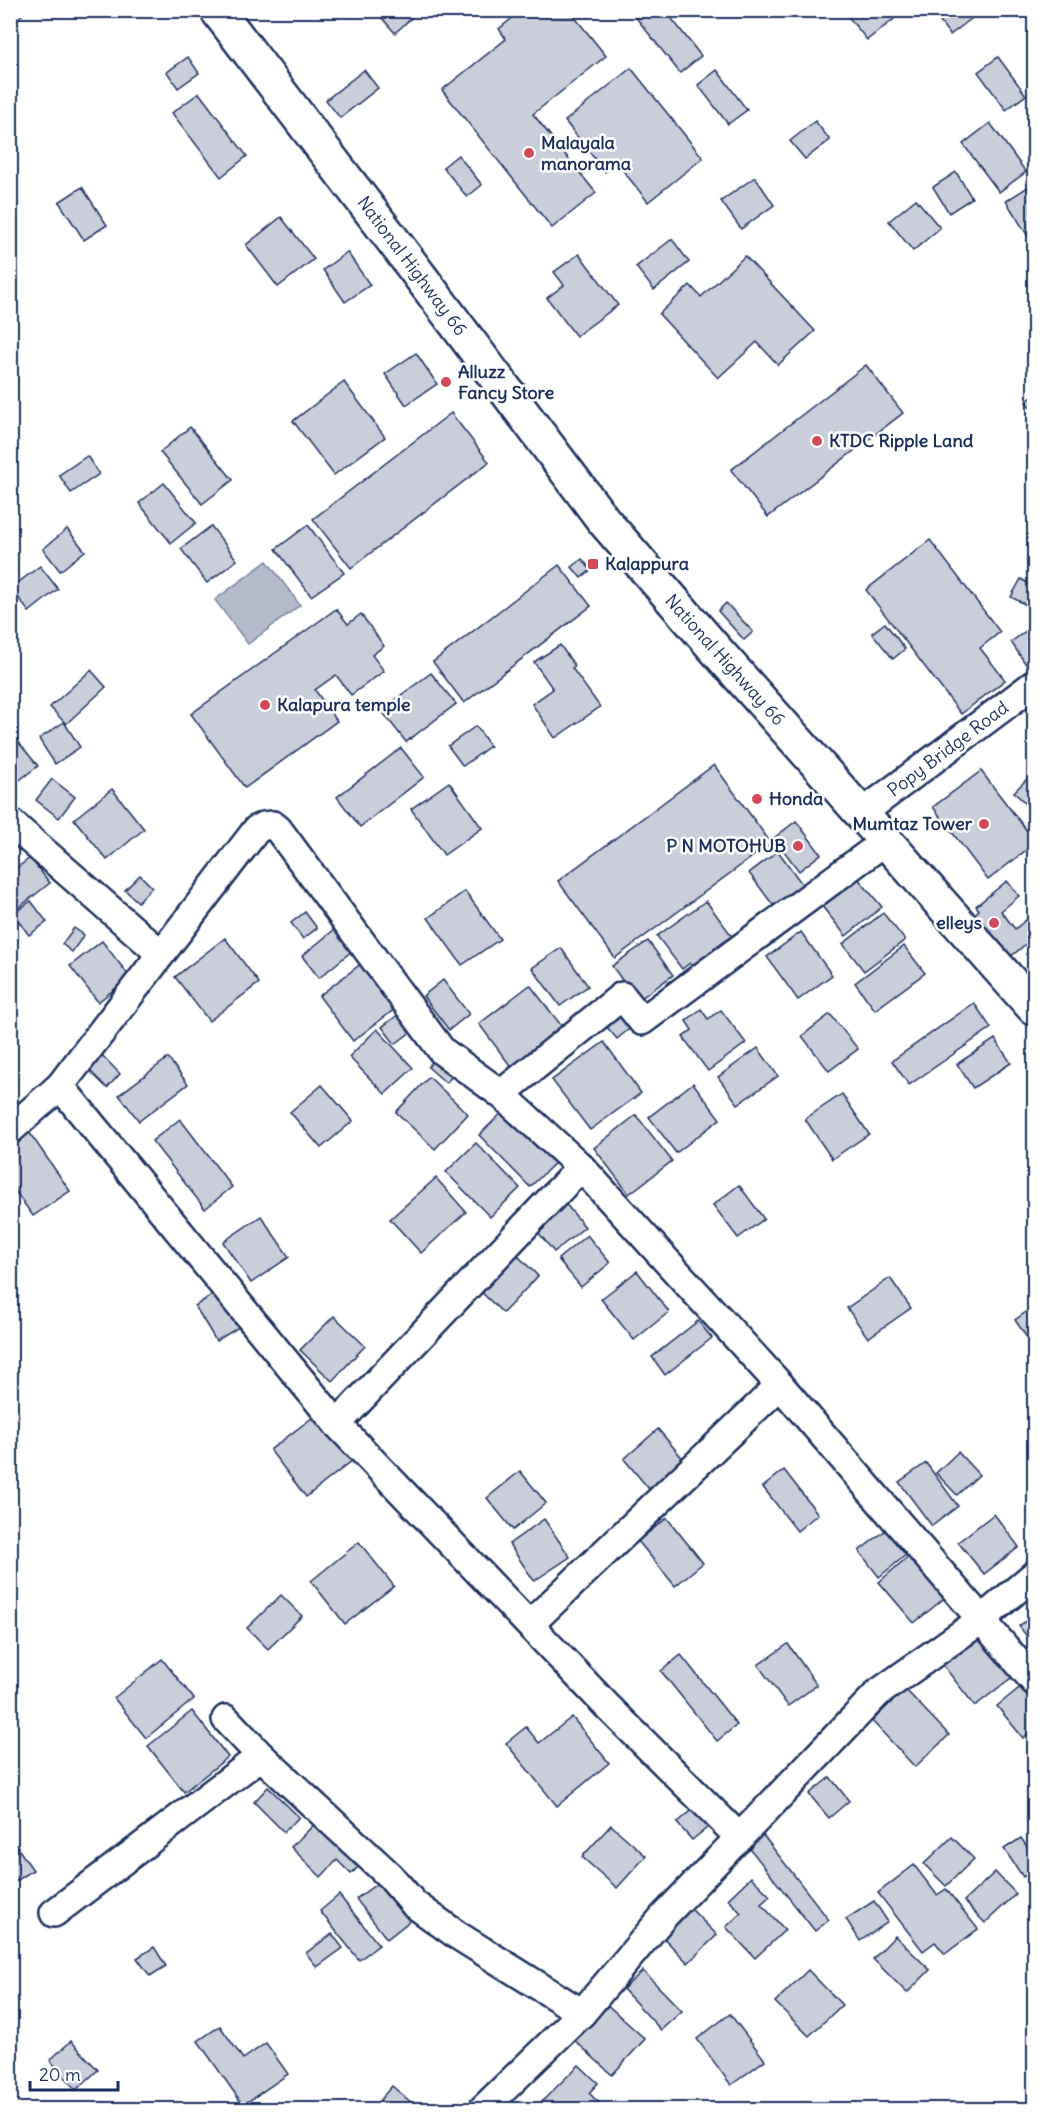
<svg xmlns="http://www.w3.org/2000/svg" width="1045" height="2120" font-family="Delius,sans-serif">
  <rect width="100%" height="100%" fill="#fff"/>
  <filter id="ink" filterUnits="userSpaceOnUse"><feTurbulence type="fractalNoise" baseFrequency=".0167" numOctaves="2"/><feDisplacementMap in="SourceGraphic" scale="12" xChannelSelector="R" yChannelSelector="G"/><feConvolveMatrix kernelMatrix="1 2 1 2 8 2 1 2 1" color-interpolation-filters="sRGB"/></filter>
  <g filter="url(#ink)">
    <polygon fill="#b5bbca" stroke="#77839f" stroke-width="1.5" points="267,561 300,605 248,644 215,600"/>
    <g fill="#caceda" stroke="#1b2f5e" stroke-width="1.5">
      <polygon points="10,10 27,10 27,11 10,25"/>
      <polygon points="375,10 420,10 395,33"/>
      <polygon points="522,10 569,10 606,56 533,114 596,193 552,228 442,90 506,39 499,29"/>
      <polygon points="630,10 665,10 701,56 680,73"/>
      <polygon points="843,10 887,10 894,19 867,40"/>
      <polygon points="931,10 979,10 980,12 950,35"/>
      <polygon points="188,57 199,73 178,88 167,72"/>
      <polygon points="998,57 1026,95 1006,110 978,72"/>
      <polygon points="631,68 703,158 648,202 617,163 605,172 565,121"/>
      <polygon points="364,70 378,88 340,118 326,100"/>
      <polygon points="717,70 747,110 728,124 698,85"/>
      <polygon points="199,93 247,156 221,177 172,113"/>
      <polygon points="815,121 830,140 805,159 790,141"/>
      <polygon points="990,123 1026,172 999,192 963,144"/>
      <polygon points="458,155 482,185 467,197 443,167"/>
      <polygon points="956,172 972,198 949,213 933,187"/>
      <polygon points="755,177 774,205 741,229 721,201"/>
      <polygon points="1034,183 1034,238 1031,241 1006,201"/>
      <polygon points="82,187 107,225 84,240 59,202"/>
      <polygon points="916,199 940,228 913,251 889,221"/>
      <polygon points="281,217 314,259 278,287 246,245"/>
      <polygon points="672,239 689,262 654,290 636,267"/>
      <polygon points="347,252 370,285 345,302 323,270"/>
      <polygon points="579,254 618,305 576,336 547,298 564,285 554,272"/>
      <polygon points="745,256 815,331 778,365 757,342 718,378 659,314 690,285 701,297"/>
      <polygon points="416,353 437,384 406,405 385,374"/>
      <polygon points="866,365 903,413 768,517 731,470"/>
      <polygon points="344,382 385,437 334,475 293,421"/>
      <polygon points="1034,395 1034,412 1026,402"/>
      <polygon points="451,413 489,462 351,568 313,519"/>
      <polygon points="190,427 233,480 202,504 160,452"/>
      <polygon points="87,456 99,474 71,493 59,475"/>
      <polygon points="164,483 196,523 171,543 139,503"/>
      <polygon points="308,525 344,573 311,596 276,549"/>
      <polygon points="211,526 237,560 207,583 181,549"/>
      <polygon points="67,529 85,551 60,571 43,549"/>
      <polygon points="930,540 1000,632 980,648 1005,680 961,714 866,590"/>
      <polygon points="582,559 591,570 581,578 572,567"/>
      <polygon points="559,565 591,606 464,703 433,662"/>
      <polygon points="40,566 58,589 29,612 11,588"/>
      <polygon points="1021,579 1034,587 1034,609 1011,597"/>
      <polygon points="726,603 753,632 744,640 718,611"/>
      <polygon points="336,609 348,624 361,614 384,646 372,655 384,671 351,695 336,675 315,690 337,721 245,788 191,714"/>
      <polygon points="885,623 905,649 893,659 872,633"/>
      <polygon points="1034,625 1034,666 1029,669 1011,642"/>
      <polygon points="560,645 575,666 572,668 600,707 555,738 532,704 553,689 534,662"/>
      <polygon points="91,670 106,687 66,724 50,707"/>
      <polygon points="431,673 456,704 406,742 381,710"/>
      <polygon points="64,722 80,747 55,764 39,739"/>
      <polygon points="476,726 490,746 463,766 448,746"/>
      <polygon points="10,732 38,766 17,782 10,774"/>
      <polygon points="401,748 424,777 360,827 337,797"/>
      <polygon points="714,765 771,843 615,958 558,881"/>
      <polygon points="981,771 1034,840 1034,844 988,880 933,807"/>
      <polygon points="1031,775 1034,778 1034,801 1029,807 1014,792"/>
      <polygon points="52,779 75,797 59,818 36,800"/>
      <polygon points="449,782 482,828 444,855 411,809"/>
      <polygon points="112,789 144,829 107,860 74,819"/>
      <polygon points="796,821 821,854 799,871 774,838"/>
      <polygon points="778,851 807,891 779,913 749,873"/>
      <polygon points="30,858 50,883 17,909 10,901 10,873"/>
      <polygon points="140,875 152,887 138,902 125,890"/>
      <polygon points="856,876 882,907 846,936 821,905"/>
      <polygon points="1007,881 1019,896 1001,911 1015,929 1034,913 1034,937 1008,959 972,917 979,910 976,906"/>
      <polygon points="465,891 500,939 462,965 428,918"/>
      <polygon points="31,901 47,922 29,935 13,914"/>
      <polygon points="706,901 732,936 712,951 720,962 700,977 690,963 682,969 657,936"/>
      <polygon points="305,912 317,928 303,939 291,923"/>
      <polygon points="883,913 905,940 864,971 843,944"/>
      <polygon points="74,928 84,935 72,952 62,944"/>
      <polygon points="335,929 352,951 319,978 302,956"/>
      <polygon points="801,932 832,975 798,1000 767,957"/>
      <polygon points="225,938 259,983 209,1021 175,977"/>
      <polygon points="102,941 130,977 98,1002 70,966"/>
      <polygon points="648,941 673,975 637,1001 612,966"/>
      <polygon points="904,946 925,973 875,1010 855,983"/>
      <polygon points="1034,946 1034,964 1026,954"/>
      <polygon points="561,948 588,986 560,1006 532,968"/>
      <polygon points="366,960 400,1005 353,1041 319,996"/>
      <polygon points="443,980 469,1014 449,1030 423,996"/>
      <polygon points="530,985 567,1033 515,1072 479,1024"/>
      <polygon points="974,1003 991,1028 909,1085 892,1061"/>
      <polygon points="618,1007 634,1025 617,1039 601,1020"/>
      <polygon points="701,1009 708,1019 721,1010 746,1043 708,1071 683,1037 692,1030 686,1021"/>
      <polygon points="403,1011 416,1028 395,1044 382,1027"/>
      <polygon points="830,1014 858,1049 829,1071 802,1036"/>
      <polygon points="377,1029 413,1068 385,1094 349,1057"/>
      <polygon points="995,1039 1011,1063 973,1088 957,1064"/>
      <polygon points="604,1042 641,1093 590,1130 552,1080"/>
      <polygon points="758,1048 778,1076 738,1104 718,1077"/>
      <polygon points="99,1052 120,1074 107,1088 85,1066"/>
      <polygon points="438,1054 457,1071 446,1083 428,1067"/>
      <polygon points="168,1058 188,1084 139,1121 119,1095"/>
      <polygon points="429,1077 468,1114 435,1149 396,1112"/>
      <polygon points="693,1083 720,1119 676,1153 649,1117"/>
      <polygon points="322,1085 353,1121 321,1148 290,1112"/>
      <polygon points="842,1094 869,1134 832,1159 805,1119"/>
      <polygon points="509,1106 560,1158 530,1187 479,1135"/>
      <polygon points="636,1115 672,1161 629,1194 594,1148"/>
      <polygon points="180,1119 232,1187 205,1209 152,1141"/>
      <polygon points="29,1132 70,1191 33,1216 10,1184 10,1145"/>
      <polygon points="476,1143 520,1188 490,1217 446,1172"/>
      <polygon points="436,1178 466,1212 421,1253 390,1219"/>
      <polygon points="739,1185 764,1219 738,1238 713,1205"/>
      <polygon points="564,1202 585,1227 554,1252 534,1227"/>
      <polygon points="261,1216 289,1257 251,1283 223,1242"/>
      <polygon points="587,1235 610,1263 581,1287 558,1259"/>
      <polygon points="512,1250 538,1276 503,1313 476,1287"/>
      <polygon points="637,1271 669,1312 634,1340 601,1299"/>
      <polygon points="890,1278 911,1308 868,1338 847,1308"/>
      <polygon points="221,1289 244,1324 216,1341 195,1306"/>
      <polygon points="1034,1306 1034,1348 1015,1320"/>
      <polygon points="334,1316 365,1346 332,1381 300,1350"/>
      <polygon points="698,1321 712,1338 665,1375 652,1357"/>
      <polygon points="317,1414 353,1460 306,1497 270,1450"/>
      <polygon points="658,1429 684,1460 649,1489 624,1459"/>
      <polygon points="958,1452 979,1475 957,1495 936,1473"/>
      <polygon points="926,1463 958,1506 932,1526 899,1482"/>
      <polygon points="784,1470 818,1514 797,1531 763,1487"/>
      <polygon points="520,1471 546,1503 513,1530 487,1498"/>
      <polygon points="994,1514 1019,1547 984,1574 958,1542"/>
      <polygon points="667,1518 703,1563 675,1586 638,1541"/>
      <polygon points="544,1519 570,1557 534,1581 509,1544"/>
      <polygon points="886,1530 906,1555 879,1577 859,1551"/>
      <polygon points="359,1542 394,1586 345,1624 311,1581"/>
      <polygon points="911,1554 947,1596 914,1623 879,1582"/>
      <polygon points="281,1595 302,1616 268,1649 247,1628"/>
      <polygon points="1034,1615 1034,1646 1019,1626"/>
      <polygon points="983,1632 1016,1674 975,1706 942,1664"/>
      <polygon points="788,1644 817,1685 788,1706 758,1665"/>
      <polygon points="681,1655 737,1725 717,1741 661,1671"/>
      <polygon points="162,1659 194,1699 146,1738 114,1698"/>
      <polygon points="1023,1685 1034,1700 1034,1729 1023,1738 997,1706"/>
      <polygon points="905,1689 949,1735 915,1767 872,1721"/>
      <polygon points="192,1711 228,1757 184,1792 148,1746"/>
      <polygon points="572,1717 609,1763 557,1806 506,1743 526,1727 539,1743"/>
      <polygon points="830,1777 849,1801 829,1818 809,1794"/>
      <polygon points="268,1787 299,1817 284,1832 254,1802"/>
      <polygon points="698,1805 713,1823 692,1840 677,1823"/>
      <polygon points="322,1817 365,1860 351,1874 337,1860 321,1877 291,1847"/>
      <polygon points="611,1825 646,1856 617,1888 582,1857"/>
      <polygon points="762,1834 829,1920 815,1931 747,1845"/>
      <polygon points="10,1837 33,1870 10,1885"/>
      <polygon points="952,1837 974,1859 946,1886 924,1864"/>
      <polygon points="1021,1838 1034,1857 1034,1870 1023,1877 1004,1849"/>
      <polygon points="914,1865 937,1895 946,1889 978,1929 945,1954 935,1942 923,1951 878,1893"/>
      <polygon points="995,1872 1016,1894 985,1923 964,1901"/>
      <polygon points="386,1877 416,1916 387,1939 356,1899"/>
      <polygon points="751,1877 770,1896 761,1904 785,1930 755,1958 726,1927 741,1913 728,1899"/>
      <polygon points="339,1895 379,1945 359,1960 320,1911"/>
      <polygon points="874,1901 888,1922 860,1941 846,1919"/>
      <polygon points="684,1902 717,1935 688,1963 656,1930"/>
      <polygon points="332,1934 343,1948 317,1967 306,1953"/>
      <polygon points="895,1936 930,1970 907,1993 873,1959"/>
      <polygon points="154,1947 166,1966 150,1976 137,1958"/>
      <polygon points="808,1970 842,2005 809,2036 775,2002"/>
      <polygon points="643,1971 682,2011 661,2030 623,1989"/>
      <polygon points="603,2001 645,2039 612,2075 570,2036"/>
      <polygon points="730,2014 765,2060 731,2085 697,2039"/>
      <polygon points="220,2026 243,2059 266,2043 288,2074 243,2105 198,2041"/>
      <polygon points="71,2041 98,2070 76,2090 50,2060"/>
      <polygon points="579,2065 598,2083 589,2093 606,2110 534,2109"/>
      <polygon points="392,2086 420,2110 371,2110"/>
    </g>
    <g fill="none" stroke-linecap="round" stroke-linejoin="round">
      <g stroke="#1b2f5e" stroke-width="32">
        <g id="minor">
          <polyline points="861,814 1034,684"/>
          <polyline points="10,822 161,954"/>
          <polyline points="60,1086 257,829 264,826 273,825 278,829 442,1051 501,1094 581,1167 780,1385 1034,1681"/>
          <polyline points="501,1094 622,996 642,1021 887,840"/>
          <polyline points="10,1130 60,1086 337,1424 608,1707 740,1838"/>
          <polyline points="337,1424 581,1167"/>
          <polyline points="530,1624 780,1385"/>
          <polyline points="226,1719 261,1756 390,1876 414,1904 457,1935 582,2013"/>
          <polyline points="54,1913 261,1756"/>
          <polyline points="482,2110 582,2013 664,1916 878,1693 981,1620 1034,1575"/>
        </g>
      </g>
      <g stroke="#1b2f5e" stroke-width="38">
        <polyline id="primary" points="217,10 392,239 604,521 716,650 1034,1008"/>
      </g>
      <use href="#minor" stroke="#fff" stroke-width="27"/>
      <use href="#primary" stroke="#fff" stroke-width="33"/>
    </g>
  </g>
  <g fill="#d1495b" stroke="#fff" stroke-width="2">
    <circle cx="529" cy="153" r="6"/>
    <circle cx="446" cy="382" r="6"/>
    <circle cx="817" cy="441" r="6"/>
    <rect x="587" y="558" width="12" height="12" rx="3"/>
    <circle cx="265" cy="705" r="6"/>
    <circle cx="757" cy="799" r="6"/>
    <circle cx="984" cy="824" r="6"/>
    <circle cx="798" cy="846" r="6"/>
    <circle cx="994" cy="923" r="6"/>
  </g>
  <g text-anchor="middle" stroke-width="5" stroke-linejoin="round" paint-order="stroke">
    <g font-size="18" font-weight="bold" fill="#1b2f5e" stroke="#fff" text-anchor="start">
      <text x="541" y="149">Malayala<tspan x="541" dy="21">manorama</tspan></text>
      <text x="458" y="378">Alluzz<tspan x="458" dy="21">Fancy Store</tspan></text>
      <text x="829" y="447">KTDC Ripple Land</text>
      <text x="605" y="570">Kalappura</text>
      <text x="277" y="711">Kalapura temple</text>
      <text x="769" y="805">Honda</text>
      <text x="972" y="830" text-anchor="end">Mumtaz Tower</text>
      <text x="786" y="852" text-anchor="end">P N MOTOHUB</text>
      <text x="982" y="929" text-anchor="end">elleys</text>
    </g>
    <g font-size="18" fill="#1b2f5e" stroke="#fff">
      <text transform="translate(412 266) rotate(53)" y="6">National Highway 66</text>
      <text transform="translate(725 660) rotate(48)" y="6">National Highway 66</text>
      <text transform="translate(948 749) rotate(-37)" y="6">Popy Bridge Road</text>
    </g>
  </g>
  <rect width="1045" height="2120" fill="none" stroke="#fff" stroke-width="36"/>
  <rect x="18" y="18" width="1009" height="2084" fill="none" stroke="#1b2f5e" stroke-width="2" filter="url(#ink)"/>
  <path d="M30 2081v9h88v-9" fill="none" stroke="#1b2f5e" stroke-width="3"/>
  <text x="39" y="2081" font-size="18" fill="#1b2f5e" stroke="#ffffff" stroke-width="4.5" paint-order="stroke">20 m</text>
</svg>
